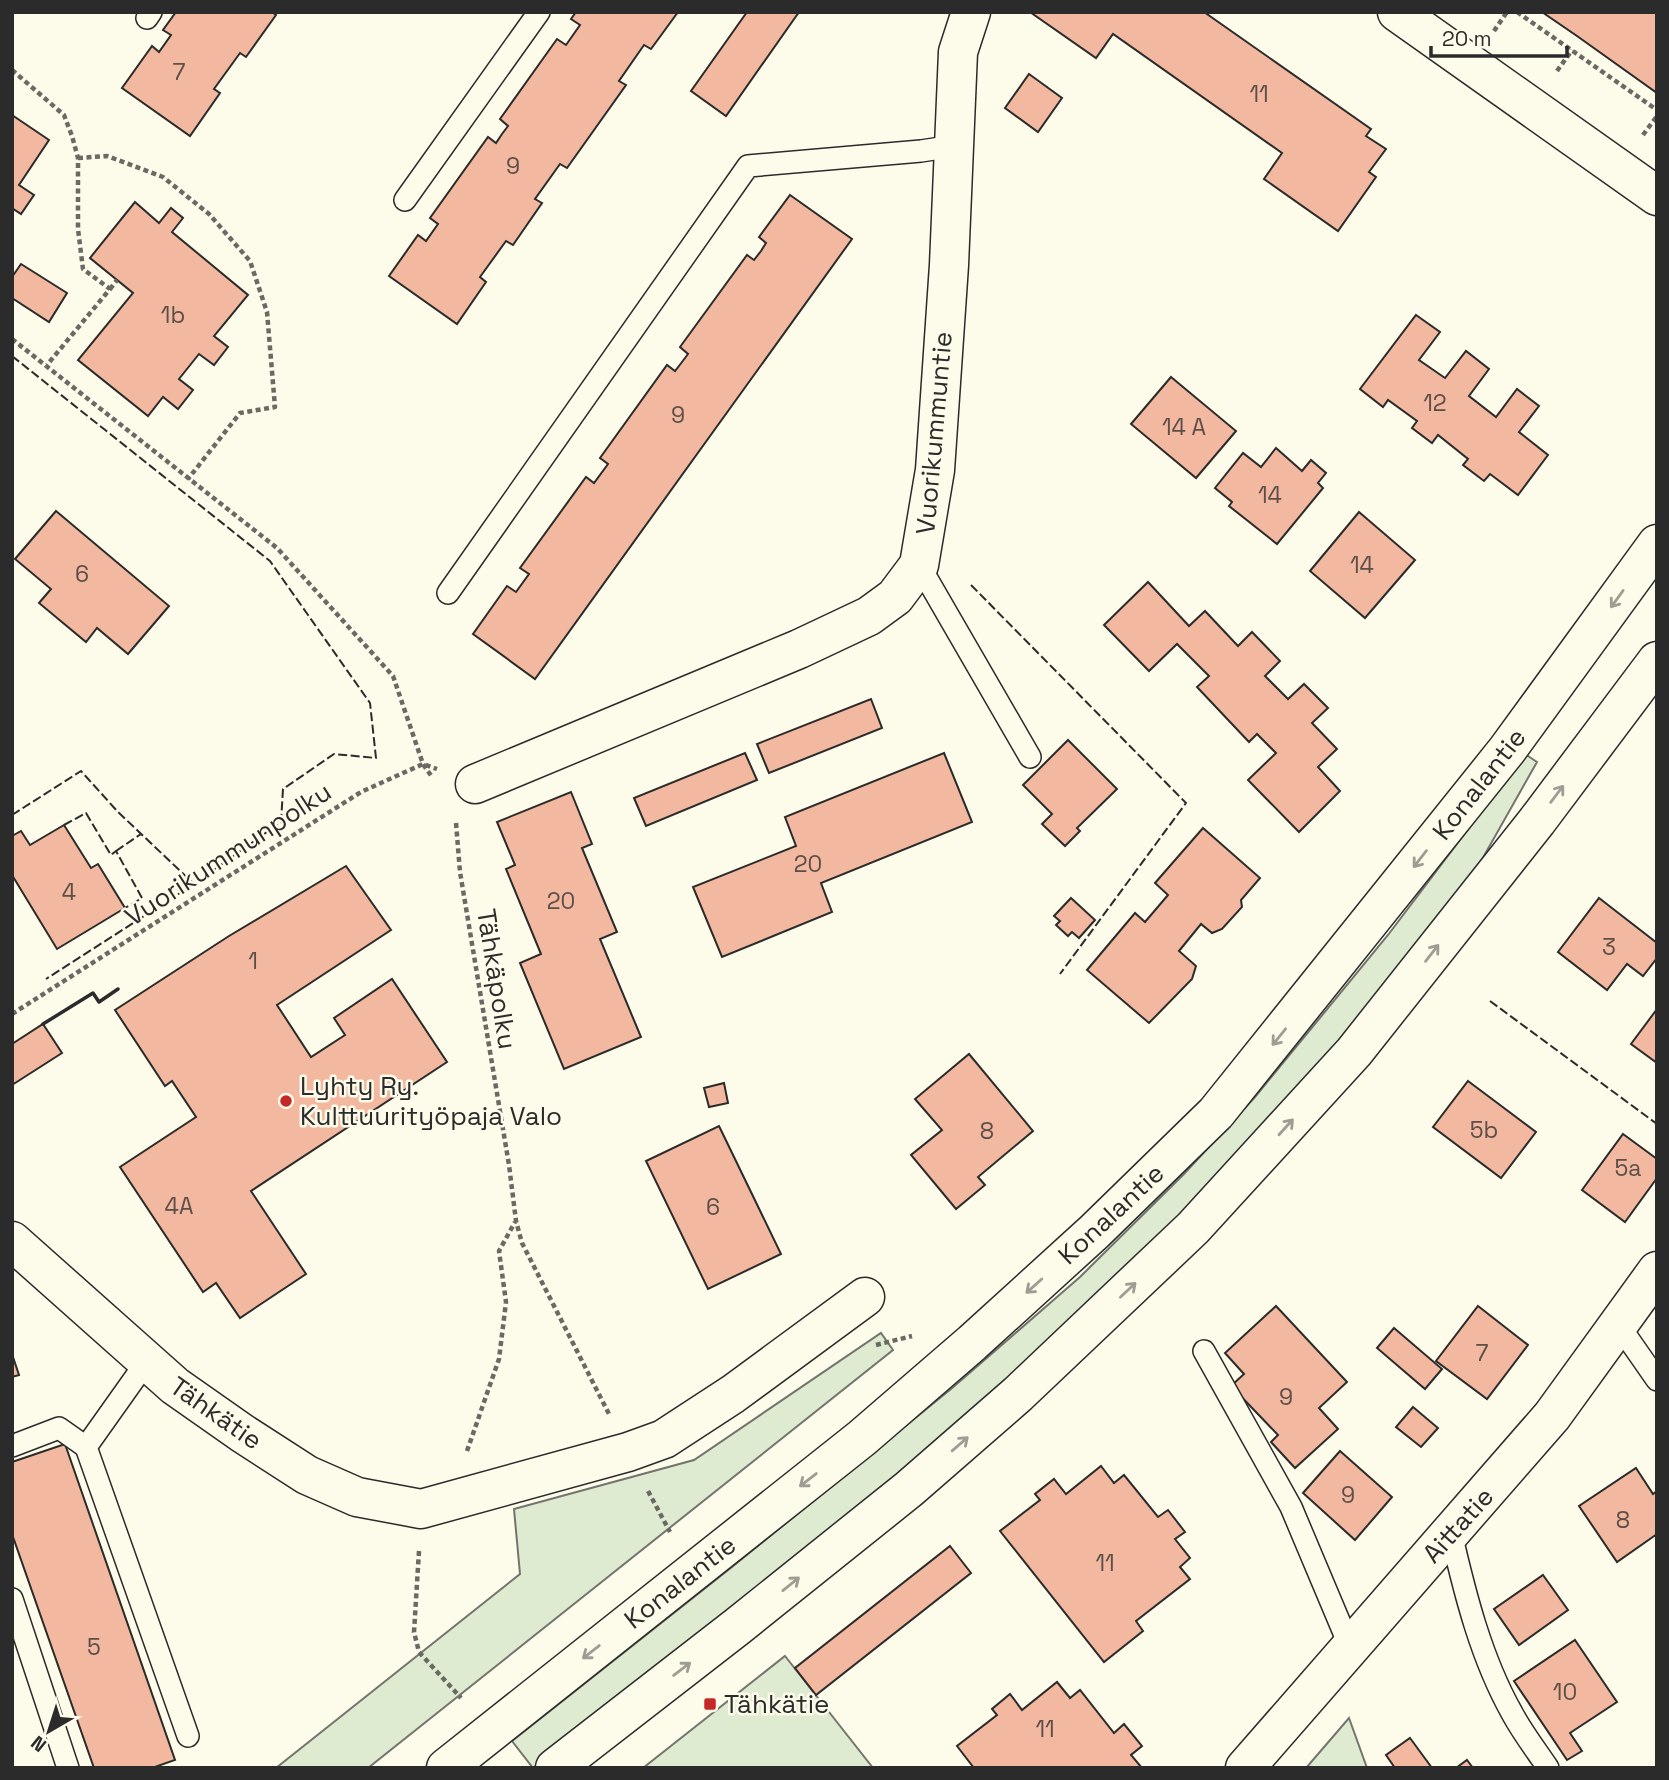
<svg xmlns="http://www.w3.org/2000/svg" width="1669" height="1780" font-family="'Space Grotesk',sans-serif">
  <rect width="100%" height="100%" fill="#fdfbea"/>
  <g fill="#deebd1" stroke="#74746e" stroke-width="2">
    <polygon points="1525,754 1537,762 1467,886 1277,1121 1100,1303 755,1595 533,1768 512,1741 732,1567 951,1389 1080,1277 1184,1174 1255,1097 1388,935"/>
    <polygon points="881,1333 893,1350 368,1768 276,1768 520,1574 514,1509 694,1460"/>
    <polygon points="785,1656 873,1768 643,1768"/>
    <polygon points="1349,1718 1367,1768 1306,1768"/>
  </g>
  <g fill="#f2b8a0" stroke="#2b2b2b" stroke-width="2">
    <polygon points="176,12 272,12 276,15 246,57 240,53 214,89 220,93 190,136 122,88 152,46 159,52 171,35 163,30"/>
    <polygon points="576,12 678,12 651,49 644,45 619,81 626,85 567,168 560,164 535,199 542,203 513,245 506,241 480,277 486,282 457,324 389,276 418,235 426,241 438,224 430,218 488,137 496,143 502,134 508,126 500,119 557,39 566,45 580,25 571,19"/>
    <polygon points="747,12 799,12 726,116 691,91"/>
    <polygon points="1030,12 1204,12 1371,129 1366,136 1386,149 1369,172 1376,177 1338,231 1264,179 1282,153 1113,34 1096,58"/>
    <polygon points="1542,12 1657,12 1657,93 1577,36"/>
    <polygon points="1029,74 1062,98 1038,132 1005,108"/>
    <polygon points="12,115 49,140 19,185 34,195 21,214 12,208"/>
    <polygon points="790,195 852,239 535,679 473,634 507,586 516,592 529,574 520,568 586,477 594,483 608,464 600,458 667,365 675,371 682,362 688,354 680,347 747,255 754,260 761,251 766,243 759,237"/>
    <polygon points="135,202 159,223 171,208 183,218 172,232 248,295 214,336 228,347 214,365 199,354 179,379 193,390 178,409 163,397 148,416 78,360 133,293 90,258"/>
    <polygon points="21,264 67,293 49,322 12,298 12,277"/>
    <polygon points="1416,315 1440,332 1419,360 1445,378 1466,351 1489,369 1469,396 1496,417 1517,389 1539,406 1519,432 1548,455 1518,495 1490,474 1484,481 1463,465 1468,459 1438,435 1432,443 1412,428 1417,421 1388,400 1383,407 1360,389"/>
    <polygon points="1171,377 1236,431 1196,478 1131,424"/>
    <polygon points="1276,448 1302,471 1311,460 1326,473 1318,483 1323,488 1277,544 1229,506 1232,502 1215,488 1243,453 1261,467"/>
    <polygon points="56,511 169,606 128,654 97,628 86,642 39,603 51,589 15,559"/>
    <polygon points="1359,512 1415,560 1365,618 1310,571"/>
    <polygon points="1148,582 1189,626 1205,611 1238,646 1252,632 1280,661 1265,676 1288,699 1304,684 1328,708 1312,723 1337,749 1318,767 1340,791 1299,832 1248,780 1276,753 1257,734 1249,742 1197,687 1209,676 1177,644 1149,671 1104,625"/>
    <polygon points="871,699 882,728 769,773 757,744"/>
    <polygon points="1068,740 1117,789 1077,828 1080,831 1065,846 1042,824 1052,814 1023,785"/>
    <polygon points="745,753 757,780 646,826 634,798"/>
    <polygon points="944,753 972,822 821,883 832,912 722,957 693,887 796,846 785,817"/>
    <polygon points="571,792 592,844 582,848 617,932 600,939 641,1037 564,1069 520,963 541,954 506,869 515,865 497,822"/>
    <polygon points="64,825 91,868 98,864 125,908 57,949 12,875 12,836 21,831 30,845"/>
    <polygon points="1203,828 1260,878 1241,900 1242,907 1222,929 1212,933 1201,924 1179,951 1196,966 1192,979 1149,1023 1087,970 1135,913 1145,922 1168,895 1155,883"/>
    <polygon points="346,866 391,930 277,1005 311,1057 345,1035 334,1018 392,979 447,1062 251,1191 306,1274 240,1318 216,1283 203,1292 120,1167 196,1117 172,1081 165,1086 115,1010 229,936"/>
    <polygon points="1071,898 1095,920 1079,938 1072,932 1068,936 1056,925 1060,921 1054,916"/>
    <polygon points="1599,898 1657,943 1657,958 1643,976 1627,964 1607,990 1558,952"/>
    <polygon points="1657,1009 1657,1063 1631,1044"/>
    <polygon points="43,1024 62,1053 12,1085 12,1044"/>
    <polygon points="969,1054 1033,1131 978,1177 985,1185 956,1209 911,1155 942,1130 915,1099"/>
    <polygon points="1468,1081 1536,1132 1501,1178 1433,1127"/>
    <polygon points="724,1083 728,1103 709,1107 704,1088"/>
    <polygon points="719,1126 781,1254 708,1289 646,1161"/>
    <polygon points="1623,1134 1657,1159 1657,1178 1625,1222 1582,1190"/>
    <polygon points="1276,1306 1347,1382 1319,1408 1338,1429 1295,1468 1271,1442 1278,1435 1231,1386 1244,1374 1225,1353"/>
    <polygon points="1478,1306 1528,1345 1487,1399 1436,1361"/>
    <polygon points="1394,1328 1442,1369 1425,1389 1377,1348"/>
    <polygon points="12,1354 19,1375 12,1377"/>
    <polygon points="1413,1407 1438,1428 1421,1447 1396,1427"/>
    <polygon points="65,1444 175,1760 152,1768 94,1768 12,1534 12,1462"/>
    <polygon points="1340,1451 1392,1497 1355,1540 1303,1493"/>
    <polygon points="1101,1466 1114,1483 1124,1475 1158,1517 1168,1510 1185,1532 1175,1539 1190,1558 1180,1567 1190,1579 1136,1621 1143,1631 1104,1662 1000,1531 1040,1500 1035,1494 1054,1479 1066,1494"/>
    <polygon points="1636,1468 1653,1494 1657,1491 1657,1534 1617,1562 1579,1506"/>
    <polygon points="950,1546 971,1573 816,1695 795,1668"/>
    <polygon points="1543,1575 1568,1610 1519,1645 1494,1609"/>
    <polygon points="1575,1640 1617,1702 1570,1733 1582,1751 1567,1760 1514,1681"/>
    <polygon points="1057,1682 1070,1698 1080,1690 1114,1733 1124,1724 1142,1746 1131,1755 1142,1768 974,1768 957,1746 997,1715 992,1709 1010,1694 1022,1710"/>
    <polygon points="1410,1738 1432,1768 1395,1768 1386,1755"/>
    <polygon points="1467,1760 1473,1768 1456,1768"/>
  </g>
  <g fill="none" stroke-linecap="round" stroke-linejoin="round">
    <g stroke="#2b2b2b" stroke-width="24">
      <g id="lane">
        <polyline points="147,18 151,12"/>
        <polyline points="405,200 539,12"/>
        <polyline points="919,565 1030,757"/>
        <polyline points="448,593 748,166 921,151 954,146"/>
        <polyline points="1618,1324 1657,1380"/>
        <polyline points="1204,1351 1291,1507 1350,1647"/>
        <polyline points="147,1361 86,1447 188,1736"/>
        <polyline points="12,1446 59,1428 86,1447"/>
        <path d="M1451 1533C1465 1594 1481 1658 1512 1713 1522 1732 1536 1750 1548 1768"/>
        <polyline points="12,1599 68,1768"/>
      </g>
    </g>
    <g stroke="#2b2b2b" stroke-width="41">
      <g id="street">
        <polyline points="1397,12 1657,196"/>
        <polyline points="475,784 799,649 869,616 895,597 919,565 935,470 949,265 958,52 971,12"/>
        <polyline points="12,1241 175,1386 242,1433 307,1475 357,1497 421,1509 628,1452 664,1439 733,1394 865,1297"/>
        <polyline points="1245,1768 1552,1416 1657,1271"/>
      </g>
    </g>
    <g stroke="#2b2b2b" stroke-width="41">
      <g id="secondary">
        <polyline points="446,1768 862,1438 972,1343 1094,1232 1216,1113 1507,750 1657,544"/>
        <polyline points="555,1768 738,1626 909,1489 1018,1394 1193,1228 1354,1052 1537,821 1657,661"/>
      </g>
    </g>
    <g stroke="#6a6964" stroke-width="4.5" stroke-dasharray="5 3.5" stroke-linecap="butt">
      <polyline points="1517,12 1657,110"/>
      <polyline points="1494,31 1507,12"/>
      <polyline points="12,70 64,115 72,136 78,158 78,229 83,269 110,289 47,365"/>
      <polyline points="1557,71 1572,50"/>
      <polyline points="1643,135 1657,116"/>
      <polyline points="78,158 107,156 163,177 209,214 250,261 267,312 275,407 240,413 188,479"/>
      <polyline points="110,289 117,280"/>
      <polyline points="12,339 277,548 393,676 423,764 432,777"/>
      <polyline points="456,823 460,872 509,1165 516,1221 522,1243 609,1414"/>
      <polyline points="12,1014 361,792 423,764 437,769"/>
      <polyline points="876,1345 912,1336"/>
      <polyline points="467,1451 499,1359 506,1302 499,1251 515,1222"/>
      <polyline points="648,1491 670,1532"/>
      <polyline points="419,1551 414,1632 419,1652 461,1698"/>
    </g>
    <use href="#lane" stroke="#fdfbea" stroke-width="21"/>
    <use href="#street" stroke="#fdfbea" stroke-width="38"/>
    <use href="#secondary" stroke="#fdfbea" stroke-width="38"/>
    <g stroke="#2b2b2b" stroke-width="2" stroke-dasharray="9 3.5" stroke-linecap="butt">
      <polyline points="12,356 270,561 370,703 376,758 334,754 283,789 281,822 194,884 46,979"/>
      <polyline points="971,585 1186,803 1060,974"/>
      <polyline points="12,815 81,771 118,812 194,884"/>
      <polyline points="64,825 86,813 111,855 116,851 142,898 125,908"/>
      <polyline points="116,851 141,834"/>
      <polyline points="1490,1001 1657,1124"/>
    </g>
    <polyline stroke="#2b2b2b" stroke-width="3.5" points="43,1024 93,993 99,1002 118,989"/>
  </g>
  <defs><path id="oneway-shaft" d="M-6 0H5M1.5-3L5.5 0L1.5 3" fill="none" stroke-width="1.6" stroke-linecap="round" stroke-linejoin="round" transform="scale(1.75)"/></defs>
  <g stroke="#9e9d94">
    <use href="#oneway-shaft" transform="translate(1617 599) rotate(126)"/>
    <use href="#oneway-shaft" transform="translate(1557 794) rotate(-53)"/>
    <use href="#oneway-shaft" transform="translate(1420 859) rotate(128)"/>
    <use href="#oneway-shaft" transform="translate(1432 953) rotate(-52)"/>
    <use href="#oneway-shaft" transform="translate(1279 1037) rotate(129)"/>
    <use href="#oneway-shaft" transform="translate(1286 1127) rotate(-48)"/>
    <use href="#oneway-shaft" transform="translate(1034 1286) rotate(138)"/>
    <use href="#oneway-shaft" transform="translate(1128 1290) rotate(-43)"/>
    <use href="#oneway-shaft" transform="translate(960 1444) rotate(-41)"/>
    <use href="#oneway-shaft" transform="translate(808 1480) rotate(142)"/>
    <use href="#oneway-shaft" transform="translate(791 1584) rotate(-39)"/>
    <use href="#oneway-shaft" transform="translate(591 1652) rotate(142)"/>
    <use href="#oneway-shaft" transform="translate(682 1669) rotate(-37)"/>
  </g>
  <g fill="#c62828" stroke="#fdfbea" stroke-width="2.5">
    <circle cx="286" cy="1101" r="7"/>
    <rect x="703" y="1697" width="14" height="14" rx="3.5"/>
  </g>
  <g text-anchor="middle" stroke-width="5" stroke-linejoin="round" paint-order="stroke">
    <g font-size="23" fill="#5d4e48">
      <text x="179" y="80">7</text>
      <text x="1259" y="102">11</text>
      <text x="513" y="174">9</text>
      <text x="173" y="323">1b</text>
      <text x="1435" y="411">12</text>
      <text x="678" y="423">9</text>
      <text x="1184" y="435">14 A</text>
      <text x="1270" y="503">14</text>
      <text x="1362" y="573">14</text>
      <text x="82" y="582">6</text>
      <text x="808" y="872">20</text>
      <text x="69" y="900">4</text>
      <text x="561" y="909">20</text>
      <text x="1609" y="955">3</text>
      <text x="253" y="969">1</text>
      <text x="1484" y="1138">5b</text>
      <text x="987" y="1139">8</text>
      <text x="1628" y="1176">5a</text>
      <text x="179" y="1214">4A</text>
      <text x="713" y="1215">6</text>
      <text x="1482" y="1361">7</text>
      <text x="1286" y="1405">9</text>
      <text x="1348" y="1503">9</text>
      <text x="1623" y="1528">8</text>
      <text x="1105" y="1571">11</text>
      <text x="94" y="1655">5</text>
      <text x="1565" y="1700">10</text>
      <text x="1045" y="1737">11</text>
    </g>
    <g font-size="26" fill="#2b2b2b" stroke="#fdfbea">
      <text transform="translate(934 433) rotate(-85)" y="9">Vuorikummuntie</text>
      <text transform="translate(1479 784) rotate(-52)" y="9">Konalantie</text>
      <text transform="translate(228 854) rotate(-33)" y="9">Vuorikummunpolku</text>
      <text transform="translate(497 979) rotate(81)" y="9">Tähkäpolku</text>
      <text transform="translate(1111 1214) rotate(-43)" y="9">Konalantie</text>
      <text transform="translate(216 1413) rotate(35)" y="9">Tähkätie</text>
      <text transform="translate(1458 1525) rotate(-48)" y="9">Aittatie</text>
      <text transform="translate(680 1582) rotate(-38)" y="9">Konalantie</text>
    </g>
    <g font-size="26" fill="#2b2b2b" stroke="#fdfbea" text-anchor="start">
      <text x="300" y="1095">Lyhty Ry.<tspan x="300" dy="30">Kulttuurityöpaja Valo</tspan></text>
      <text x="724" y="1713">Tähkätie</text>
    </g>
  </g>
  <rect width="1669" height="1780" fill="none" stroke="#2b2b2b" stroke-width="28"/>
  <g transform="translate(49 1731) rotate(219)" stroke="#fdfbea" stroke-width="5" paint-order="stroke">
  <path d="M0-5L12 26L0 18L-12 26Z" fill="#2b2b2b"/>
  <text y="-10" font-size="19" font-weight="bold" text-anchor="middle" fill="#2b2b2b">N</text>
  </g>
  <path d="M1431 46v10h136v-10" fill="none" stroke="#2b2b2b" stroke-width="3.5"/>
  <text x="1442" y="46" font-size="21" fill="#2b2b2b" stroke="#fdfbea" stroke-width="5" paint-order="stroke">20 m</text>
</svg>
